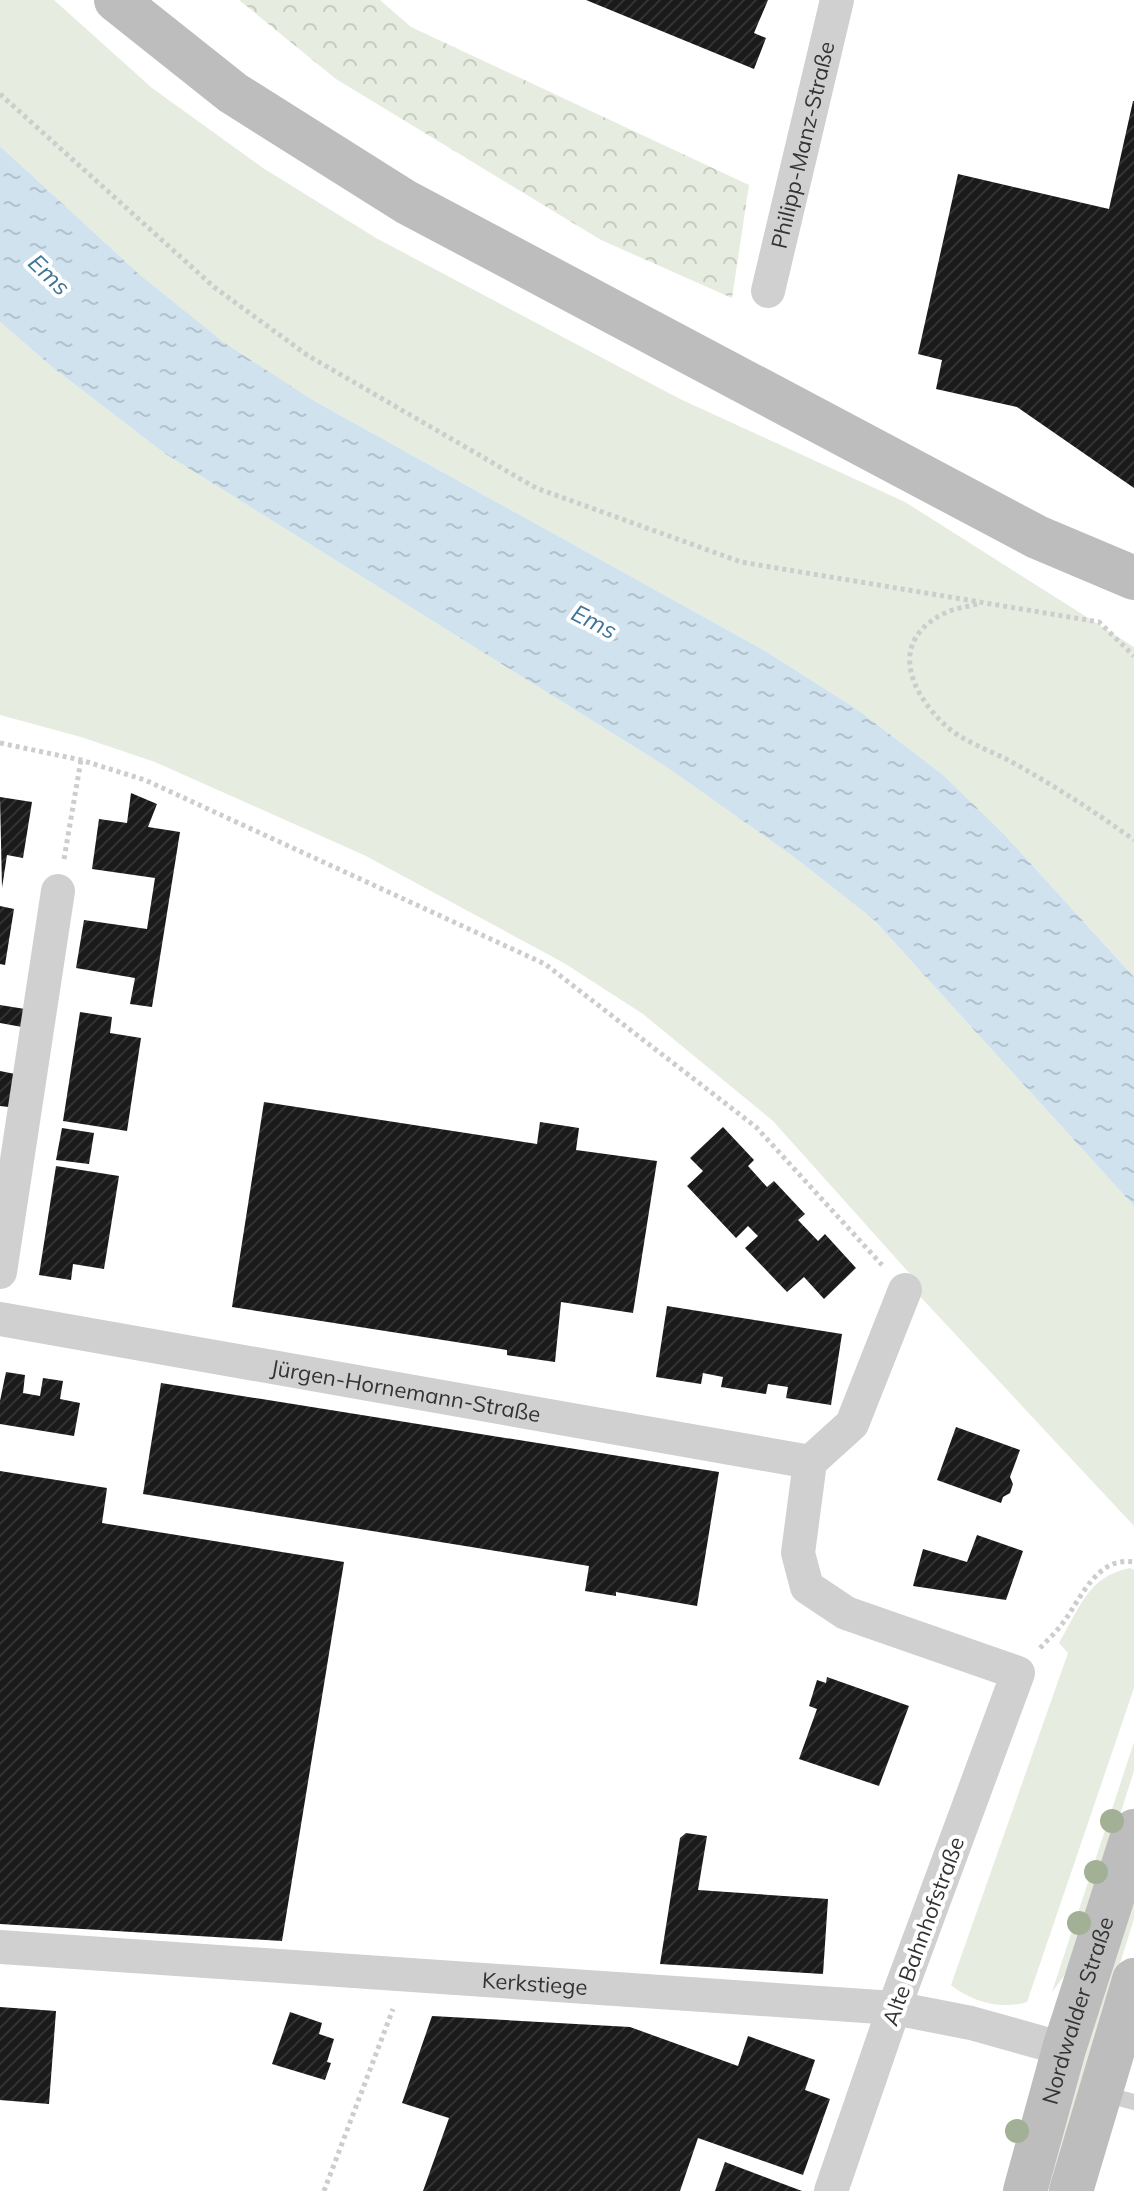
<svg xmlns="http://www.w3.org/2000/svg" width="1134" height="2191" font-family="Mulish,sans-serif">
  <defs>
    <pattern id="forest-crowns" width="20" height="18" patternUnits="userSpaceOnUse" patternTransform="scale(2)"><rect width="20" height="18" fill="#e6ecdf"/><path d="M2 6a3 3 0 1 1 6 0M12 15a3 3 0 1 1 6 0" fill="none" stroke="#c6cbc0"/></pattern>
    <pattern id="water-ripples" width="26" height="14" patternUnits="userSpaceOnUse" patternTransform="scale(2)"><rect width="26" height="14" fill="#cfe2ee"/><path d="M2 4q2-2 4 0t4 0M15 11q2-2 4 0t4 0" fill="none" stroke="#b2c2cd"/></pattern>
    <pattern id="building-hatch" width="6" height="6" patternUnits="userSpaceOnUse" patternTransform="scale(2)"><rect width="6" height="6" fill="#1a1a1a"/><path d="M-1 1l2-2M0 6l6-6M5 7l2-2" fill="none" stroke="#333"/></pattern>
  </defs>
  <rect width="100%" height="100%" fill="#fff"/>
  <g fill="#e6ecdf">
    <polygon points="0,0 54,0 152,88 263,168 376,238 680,399 905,502 1134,647 1134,977 1003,833 942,774 858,710 767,652 311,399 222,342 139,274 0,146"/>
    <polygon points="0,322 52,367 164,453 665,766 794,857 874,920 1134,1206 1134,1526 914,1290 920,1285 773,1121 643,1014 564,963 366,856 155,762 81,737 0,715"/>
    <path d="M1130 1568 1134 1570V1688L1027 2002C1001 2010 972 2002 951 1985L1068 1653 1059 1643C1079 1609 1088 1576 1130 1568Z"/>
    <polygon points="1134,1742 1134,1771 1077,1948 1064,1976 1052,1992"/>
    <polygon points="1134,1884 1134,1919 1093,2049 1053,2191 1042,2191"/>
  </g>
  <polygon fill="url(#forest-crowns)" points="239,0 380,0 411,27 749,185 732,298 601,240 336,79"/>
  <polygon fill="url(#water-ripples)" points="0,146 139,274 223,342 311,399 767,652 858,710 942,774 1003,833 1134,977 1134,1206 874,920 794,857 665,766 164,453 52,367 0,322"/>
  <g fill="url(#building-hatch)">
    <polygon points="586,0 768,0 754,33 766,38 754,69"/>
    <polygon points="1133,101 1134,101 1134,488 1017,407 936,389 942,360 918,354 958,174 1109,209"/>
    <polygon points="131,793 157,804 148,827 180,832 152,1007 130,1004 135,978 76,968 84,920 147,929 155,878 92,869 99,819 127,823"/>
    <polygon points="0,797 32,802 23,858 7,855 2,888"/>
    <polygon points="0,906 14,909 5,965 0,964"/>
    <polygon points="0,1005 25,1009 22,1027 0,1023"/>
    <polygon points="80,1012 112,1017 110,1033 141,1038 127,1131 63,1121"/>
    <polygon points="0,1071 15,1074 9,1107 0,1106"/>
    <polygon points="264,1102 537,1144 540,1122 579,1128 576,1150 657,1161 633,1313 561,1302 555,1362 507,1355 507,1350 232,1307"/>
    <polygon points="723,1127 754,1160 748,1166 767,1187 774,1181 805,1214 798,1220 818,1241 825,1234 856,1268 824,1299 804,1277 787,1292 745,1248 758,1236 748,1226 736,1238 687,1186 703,1171 690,1158"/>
    <polygon points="62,1128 94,1133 89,1164 56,1160"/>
    <polygon points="56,1166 119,1176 104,1269 73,1264 71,1280 39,1275"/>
    <polygon points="667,1306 842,1334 831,1405 786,1398 788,1387 768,1384 766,1394 721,1387 723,1377 703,1373 701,1384 656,1377"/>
    <polygon points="6,1372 25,1375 23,1393 40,1396 43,1378 63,1381 60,1399 80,1403 74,1436 0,1424 0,1401"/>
    <polygon points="161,1383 719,1472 697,1606 616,1592 616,1596 585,1591 589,1566 143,1494"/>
    <polygon points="956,1427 1020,1450 1010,1477 1013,1484 1010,1493 1003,1497 1001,1503 937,1480"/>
    <polygon points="0,1471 107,1488 102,1523 344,1562 282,1941 0,1924"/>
    <polygon points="977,1535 1023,1551 1006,1600 913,1586 923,1549 967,1562"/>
    <polygon points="827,1677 909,1706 879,1786 799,1759 817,1709 809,1706 817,1680 826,1683"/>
    <polygon points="686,1833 707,1836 698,1890 828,1899 823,1974 660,1964 680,1838"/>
    <polygon points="0,2007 56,2011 49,2104 0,2100"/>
    <polygon points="290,2012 322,2023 319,2034 334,2039 327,2062 331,2063 325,2080 272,2064"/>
    <polygon points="432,2016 630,2027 738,2066 748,2036 815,2060 805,2090 830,2099 803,2175 698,2138 680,2191 423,2191 449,2118 402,2103"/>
    <polygon points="725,2162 802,2191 715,2191"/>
  </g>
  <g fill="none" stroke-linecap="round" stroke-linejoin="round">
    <g stroke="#cdcdcd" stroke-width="5" stroke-dasharray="4 4" stroke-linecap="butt">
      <polyline points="0,94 214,287 307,355 536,488 741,562 1099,622 1134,656"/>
      <path d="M977 604C967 607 956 608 947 612 888 639 908 690 945 725 962 741 989 750 1010 761 1053 785 1094 811 1134 840"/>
      <polyline points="0,743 81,760 145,780 545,964 756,1127 882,1265"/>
      <polyline points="64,859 81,760"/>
      <path d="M1040 1648C1049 1639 1058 1630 1065 1620 1082 1596 1098 1556 1134 1562"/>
      <polyline points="324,2191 393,2009"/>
    </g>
    <polyline stroke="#d0d0d0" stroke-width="16" points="1104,2094 1134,2102"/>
    <g stroke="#d0d0d0" stroke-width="34">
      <path id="s1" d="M768 291 837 0"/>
      <polyline points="0,1272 58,891"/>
      <path id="s2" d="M0 1319 810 1462 798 1553 807 1587 846 1613 1018 1673 894 2008 831 2191"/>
      <polyline points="810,1462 852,1424 905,1290"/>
      <path id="s3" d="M0 1947 894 2008 971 2023 1064 2049"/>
    </g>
    <g stroke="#bdbdbd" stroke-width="44">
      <polyline points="116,0 233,93 406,202 1037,537 1134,578"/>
      <path id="s4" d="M1025 2191 1064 2049 1134 1831"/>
      <polyline points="1071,2191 1134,1980"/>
    </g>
  </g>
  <g fill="#a2b095">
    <circle cx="1112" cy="1821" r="12"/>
    <circle cx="1096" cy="1872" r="12"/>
    <circle cx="1079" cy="1923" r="12"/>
    <circle cx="1017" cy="2131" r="12"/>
  </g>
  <g text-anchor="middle" stroke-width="8" stroke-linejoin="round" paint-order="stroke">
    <g font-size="22" fill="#333" stroke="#fff">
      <text dy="8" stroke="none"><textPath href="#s1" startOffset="150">Philipp-Manz-Straße</textPath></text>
      <text dy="8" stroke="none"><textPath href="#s2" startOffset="412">Jürgen-Hornemann-Straße</textPath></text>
      <text transform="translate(923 1931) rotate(-70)" y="8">Alte Bahnhofstraße</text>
      <text dy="8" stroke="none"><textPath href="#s3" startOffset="536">Kerkstiege</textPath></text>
      <text dy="8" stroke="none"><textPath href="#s4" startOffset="188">Nordwalder Straße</textPath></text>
    </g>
    <g font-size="24" font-style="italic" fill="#3f7597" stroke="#fff">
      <text transform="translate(49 275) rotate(44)" y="8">Ems</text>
      <text transform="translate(594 622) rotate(27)" y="8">Ems</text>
    </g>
  </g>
</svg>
